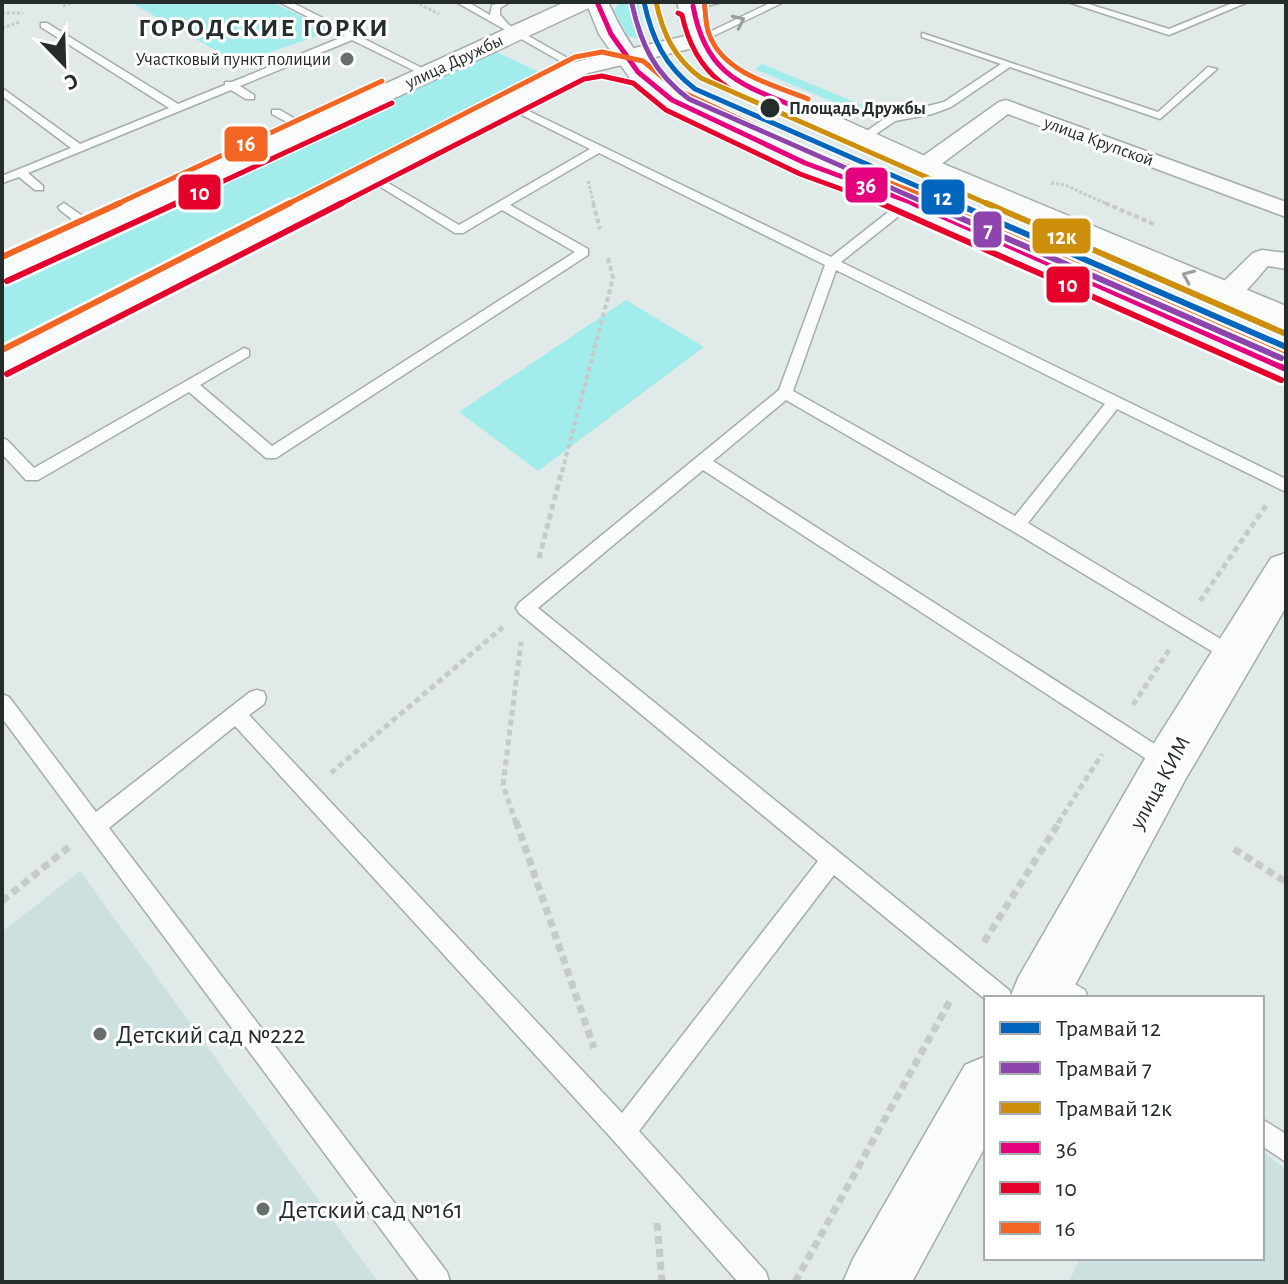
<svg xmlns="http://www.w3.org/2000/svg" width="1288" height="1284" font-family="'Alegreya Sans',sans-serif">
  <rect width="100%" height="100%" fill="#dfeae9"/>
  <g fill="#cbe0df">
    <polygon points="80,871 272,1136 378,1282 2,1282 2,932"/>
    <polygon points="1262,1151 1286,1170 1286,1282 1069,1282 1080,1258 1262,1258"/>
  </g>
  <g fill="#a2eceb">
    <polygon points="130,2 272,2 332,31 238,63"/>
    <polygon points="620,2 638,2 645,40 628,36 614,10"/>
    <polygon points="494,51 546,75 2,348 2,281"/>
    <polygon points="762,64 879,112 869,117 755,69"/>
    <polygon points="626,300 704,347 538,471 459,412"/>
  </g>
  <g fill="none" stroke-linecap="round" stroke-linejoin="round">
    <g stroke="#a5adac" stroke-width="3">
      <g id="lane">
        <polygon points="279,2 291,2 432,73 423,75 352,40 240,86 254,95 254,99 246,99 231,90 28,173 43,186 43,190 35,190 19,177 2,183 2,176 71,148 2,96 2,88 80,144 169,108 41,27 41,23 47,23 178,104 225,85 225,82 232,82 345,36"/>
        <polygon points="456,2 468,2 490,15 492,5 510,2 500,8 500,15 509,25 585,68 576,70"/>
        <polygon points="701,2 723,2 693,9 688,6"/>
        <polygon points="772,2 784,2 701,42 693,40"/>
        <polygon points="1068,2 1082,2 1169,29 1235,2 1248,2 1169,35"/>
        <polygon points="922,33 1158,112 1208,67 1217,69 1160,119 1010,67 951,107 932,114 895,121 869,139 861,139 861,135 888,116 944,102 1001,64 922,37"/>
        <path d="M508 101 831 257 906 198H914V204L841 262 1286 479V492L1117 409 1028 523 1239 650 1242 656 1239 662 1233 664 1011 530 786 400 713 461 1175 757 1178 764 1175 771 1168 773 703 470 538 608 1009 990 1012 998H986V1000L834 875 639 1131 766 1272 769 1282H738L614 1141 235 726 109 828 447 1272 450 1282H420L2 718V694L9 697 96 812 250 692 257 690 264 692 266 698 264 704 249 715 622 1113 818 861 519 613 516 608 519 603 779 390 825 265 599 153 510 205 588 249V255L276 458H266L189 392 38 480H26L2 454V438L7 440 34 468 244 348 249 350V356L200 385 272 446 575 252 502 210 463 233H455L363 176 373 174 459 225 590 149 504 106V102ZM836 270 1105 404 1015 516 793 391Z"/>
        <polygon points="272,110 280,110 312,129 303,131 272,114"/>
        <polygon points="64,203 95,225 95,231 87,231 60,210 58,207"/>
        <path d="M1050 970 1085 990 1088 998C1069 998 1047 1002 1039 981L1042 973Z"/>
        <polygon points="1262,1119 1286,1134 1286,1162 1262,1146"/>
      </g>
    </g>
    <g stroke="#a5adac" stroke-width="3">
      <g id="street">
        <polygon points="1006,100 1286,202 1286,217 1008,114 932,171 916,171 913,166 916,161 999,102"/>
        <path d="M1262 250 1286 253V269L1268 266C1254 281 1240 305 1218 299L1214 293 1218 287 1253 253Z"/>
      </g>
    </g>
    <g stroke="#a5adac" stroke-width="3">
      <g id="secondary">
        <polygon points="565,2 594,2 591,7 2,280 2,258"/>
        <polygon points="698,33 706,35 710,40 706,45 588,73 14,371 2,375 2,349 571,63"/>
        <polygon points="1286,553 1286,607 1185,780 1068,998 1010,998 1018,978 1151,748 1271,558"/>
        <polygon points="986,1056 986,1145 912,1282 843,1282 853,1259 965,1065"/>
      </g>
    </g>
    <g stroke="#a5adac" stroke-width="3">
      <g id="primary">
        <path d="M586 2H608C625 39 646 74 683 95 759 139 844 163 924 196 1045 248 1165 302 1286 355V381L900 207 795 169 663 105 629 77 599 34Z"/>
        <polygon points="677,2 699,2 712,44 734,70 934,160 1286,306 1286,329 914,172 716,80 688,44"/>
      </g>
    </g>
    <g stroke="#c6caca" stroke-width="3" stroke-dasharray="3 2" stroke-linecap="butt">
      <polyline points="415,2 439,14"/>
      <polyline points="63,6 76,2"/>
      <polyline points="2,13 23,13"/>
      <polyline points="2,28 20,22"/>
      <polyline points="588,181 594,205"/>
      <polyline points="1051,183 1065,185 1109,205"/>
    </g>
    <g stroke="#c6caca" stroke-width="4" stroke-dasharray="5 3" stroke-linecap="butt">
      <polyline points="593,203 600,229"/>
      <polyline points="1105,203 1156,225"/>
      <polyline points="562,472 613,278 608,258"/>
    </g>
    <g stroke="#c6caca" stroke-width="5" stroke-dasharray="6 4" stroke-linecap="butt">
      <polyline points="539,558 562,470"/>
      <polyline points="1200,601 1267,504"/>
      <polyline points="1133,705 1169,650"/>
      <polyline points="331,773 503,627"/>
      <polyline points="516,823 503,785 521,642"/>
      <polyline points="1058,823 1102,754"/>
    </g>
    <g stroke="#c6caca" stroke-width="7" stroke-dasharray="8 5" stroke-linecap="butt">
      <polyline points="516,821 594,1048"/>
      <polyline points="1234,849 1286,882"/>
      <polyline points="2,901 70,846"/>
      <polyline points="984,942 1060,821"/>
      <polyline points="657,1223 662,1282"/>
      <polyline points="795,1282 951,999"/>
    </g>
    <use href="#lane" fill="#fafcfc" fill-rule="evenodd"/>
    <use href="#street" fill="#fafcfc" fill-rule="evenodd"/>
    <use href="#secondary" fill="#fafcfc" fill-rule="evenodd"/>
    <use href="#primary" fill="#fafcfc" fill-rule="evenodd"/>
    <g stroke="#fff" stroke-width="8">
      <g id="bus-1-far1">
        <polyline points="597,2 611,34 638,72 672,100 805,163 918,205"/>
        <path d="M693 6C706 77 743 85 803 110"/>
      </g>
    </g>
    <g stroke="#fff" stroke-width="11">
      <polyline id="bus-1" points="913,203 1286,369"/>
    </g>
    <g stroke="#fff" stroke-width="8">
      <g id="bus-2-far1">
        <path d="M678 13 682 15C697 84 740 97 800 121"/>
        <polyline points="172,205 392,103"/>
        <polyline points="338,205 584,79 602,76 633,83 666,110 800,174 885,205"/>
      </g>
    </g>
    <g stroke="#fff" stroke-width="11">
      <g id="bus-2">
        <polyline points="880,203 1281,380"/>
        <polyline points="7,281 177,203"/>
        <polyline points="7,374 342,203"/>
      </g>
    </g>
    <g stroke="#fff" stroke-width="8">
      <g id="bus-3-far1">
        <path d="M704 2C706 12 705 24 709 34 723 73 773 85 808 99"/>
        <polyline points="115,205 382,81"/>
        <polyline points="286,205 575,57 602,52 643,61 678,90 810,152 947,205"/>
      </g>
    </g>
    <g stroke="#fff" stroke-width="11">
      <g id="bus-3">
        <polyline points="943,203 1286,356"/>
        <polyline points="2,257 120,203"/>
        <polyline points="2,350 290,203"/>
      </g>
    </g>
    <use href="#bus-1-far1" stroke="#e5007d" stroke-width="5"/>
    <use href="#bus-1" stroke="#e5007d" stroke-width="6"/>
    <use href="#bus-2-far1" stroke="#e4002b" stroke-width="5"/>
    <use href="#bus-2" stroke="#e4002b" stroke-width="6"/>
    <use href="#bus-3-far1" stroke="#f26522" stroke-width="5"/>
    <use href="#bus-3" stroke="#f26522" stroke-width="6"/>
    <g stroke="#fff" stroke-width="8">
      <path id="tram-1-far1" d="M644 2C652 39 665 66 695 89L960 205"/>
    </g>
    <g stroke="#fff" stroke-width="11">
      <polyline id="tram-1" points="955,203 1286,347"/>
    </g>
    <g stroke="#fff" stroke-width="8">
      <path id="tram-2-far1" d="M632 4C641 45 655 74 689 99L930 205"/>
    </g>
    <g stroke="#fff" stroke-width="11">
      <polyline id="tram-2" points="926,203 1281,358"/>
    </g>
    <g stroke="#fff" stroke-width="8">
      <path id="tram-3-far1" d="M656 2C663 34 674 58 701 78L990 205"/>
    </g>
    <g stroke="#fff" stroke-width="11">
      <polyline id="tram-3" points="986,203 1286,334"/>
    </g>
    <use href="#tram-1-far1" stroke="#0065bd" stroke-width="5"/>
    <use href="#tram-1" stroke="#0065bd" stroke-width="6"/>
    <use href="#tram-2-far1" stroke="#8e44ad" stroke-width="5"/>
    <use href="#tram-2" stroke="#8e44ad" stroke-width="6"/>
    <use href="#tram-3-far1" stroke="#cd8e09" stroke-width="5"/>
    <use href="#tram-3" stroke="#cd8e09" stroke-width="6"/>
  </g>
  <defs><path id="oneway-chevron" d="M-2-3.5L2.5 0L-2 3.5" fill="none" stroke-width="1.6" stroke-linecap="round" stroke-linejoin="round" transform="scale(2)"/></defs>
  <g stroke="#9a9e9e">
    <use href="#oneway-chevron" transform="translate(739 21) rotate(-25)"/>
    <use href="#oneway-chevron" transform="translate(1188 276) rotate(-157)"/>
  </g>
  <g fill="#666e6e" stroke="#fff" stroke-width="3">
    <circle cx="347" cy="59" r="8"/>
    <circle cx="100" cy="1034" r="8"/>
    <circle cx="263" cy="1209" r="8"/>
  </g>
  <circle fill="#252c2c" stroke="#fff" stroke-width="3" cx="770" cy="108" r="11"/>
  <g text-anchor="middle" stroke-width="6" stroke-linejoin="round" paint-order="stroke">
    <g font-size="18" fill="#252c2c" stroke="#fff" text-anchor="end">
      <text x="331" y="65">Участковый пункт полиции</text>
    </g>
    <g font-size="18" fill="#252c2c" stroke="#fff">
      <text transform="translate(454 61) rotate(-25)" y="6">улица Дружбы</text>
      <text transform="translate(1099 141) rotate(20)" y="6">улица Крупской</text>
    </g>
    <g font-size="18" font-weight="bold" fill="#252c2c" stroke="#fff" text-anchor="start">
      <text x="789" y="114">Площадь Дружбы</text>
    </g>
    <g font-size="22" fill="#252c2c" stroke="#fff">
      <text transform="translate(1159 782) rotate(-61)" y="8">улица КИМ</text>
    </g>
    <g font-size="26" font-weight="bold" letter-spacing="2" fill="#252c2c" stroke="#fff">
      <text x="264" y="36">ГОРОДСКИЕ ГОРКИ</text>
    </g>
    <g font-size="26" fill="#252c2c" stroke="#fff" text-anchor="start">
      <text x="116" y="1043">Детский сад №222</text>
      <text x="279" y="1218">Детский сад №161</text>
    </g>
  </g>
  <g stroke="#fff" stroke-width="3">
    <rect x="223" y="125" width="46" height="38" rx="8" fill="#f26522"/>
    <rect x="844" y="166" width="45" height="38" rx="8" fill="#e5007d"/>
    <rect x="177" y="173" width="45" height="38" rx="8" fill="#e4002b"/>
    <rect x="920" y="178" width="46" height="38" rx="8" fill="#0065bd"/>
    <rect x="972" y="210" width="31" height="39" rx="8" fill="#8e44ad"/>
    <rect x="1031" y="217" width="61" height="38" rx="8" fill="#cd8e09"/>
    <rect x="1045" y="265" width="46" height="39" rx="8" fill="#e4002b"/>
  </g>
  <g font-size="22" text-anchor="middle" font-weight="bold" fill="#fff">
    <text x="246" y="151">16</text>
    <text x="866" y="193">36</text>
    <text x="200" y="200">10</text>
    <text x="943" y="205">12</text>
    <text x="988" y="237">7</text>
    <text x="1062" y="244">12к</text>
    <text x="1068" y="292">10</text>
  </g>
  <rect width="1288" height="1284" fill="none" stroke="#252c2c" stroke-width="8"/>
  <rect x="984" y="996" width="280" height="264" fill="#ffffff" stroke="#a8abab" stroke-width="2"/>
  <rect x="1000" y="1022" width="40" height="12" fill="#0065bd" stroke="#a8abab" stroke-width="2"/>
  <text x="1056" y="1036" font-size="24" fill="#252c2c">Трамвай 12</text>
  <rect x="1000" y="1062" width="40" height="12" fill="#8e44ad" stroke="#a8abab" stroke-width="2"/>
  <text x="1056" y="1076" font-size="24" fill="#252c2c">Трамвай 7</text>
  <rect x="1000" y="1102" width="40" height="12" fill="#cd8e09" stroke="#a8abab" stroke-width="2"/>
  <text x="1056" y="1116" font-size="24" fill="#252c2c">Трамвай 12к</text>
  <rect x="1000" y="1142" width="40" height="12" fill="#e5007d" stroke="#a8abab" stroke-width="2"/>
  <text x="1056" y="1156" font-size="24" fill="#252c2c">36</text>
  <rect x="1000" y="1182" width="40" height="12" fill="#e4002b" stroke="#a8abab" stroke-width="2"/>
  <text x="1056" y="1196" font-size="24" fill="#252c2c">10</text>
  <rect x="1000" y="1222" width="40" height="12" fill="#f26522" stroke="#a8abab" stroke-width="2"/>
  <text x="1056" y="1236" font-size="24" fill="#252c2c">16</text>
  <g transform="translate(64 64) rotate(157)" stroke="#ffffff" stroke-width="6" paint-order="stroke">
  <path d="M0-6L14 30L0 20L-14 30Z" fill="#252c2c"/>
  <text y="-12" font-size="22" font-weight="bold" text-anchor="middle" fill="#252c2c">С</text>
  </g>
</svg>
